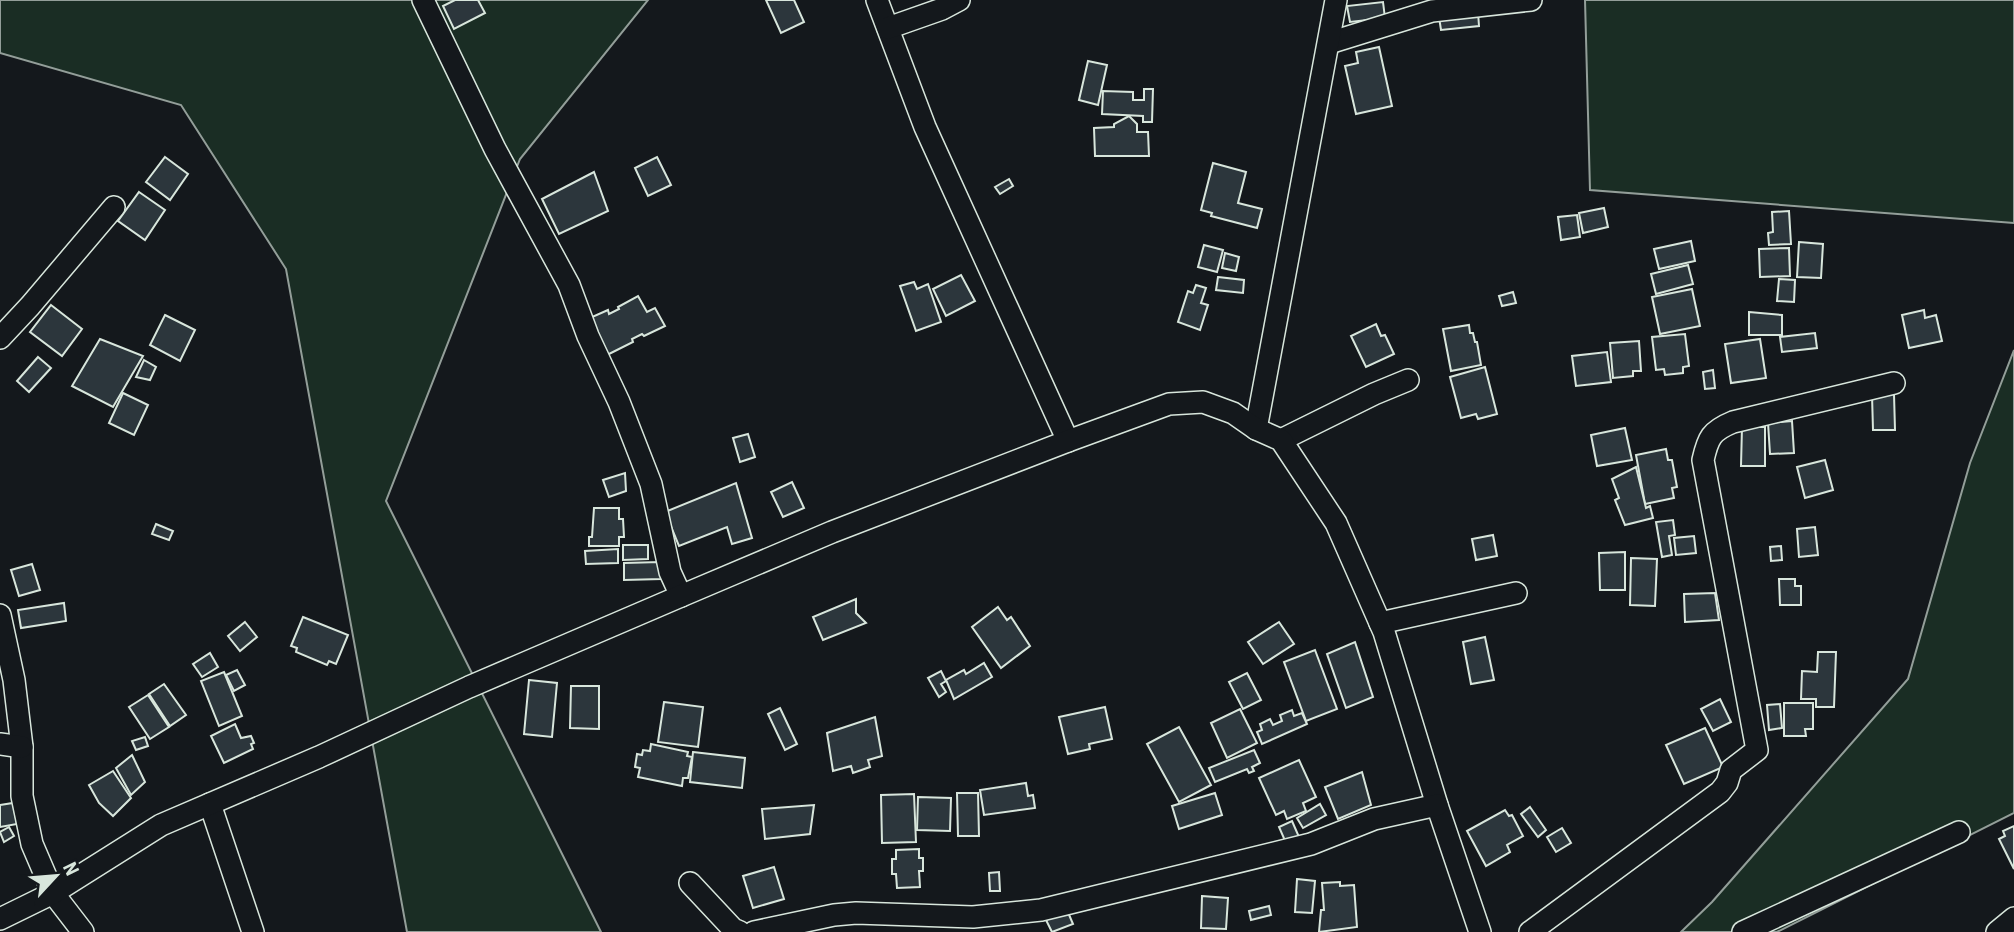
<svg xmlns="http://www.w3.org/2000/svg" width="2014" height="932" font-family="'Roboto Condensed',sans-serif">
<rect width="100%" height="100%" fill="#14181c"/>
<g fill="#1a2d24" stroke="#939e99" stroke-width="2">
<polygon points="0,0 648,0 520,159 386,501 601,932 407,932 286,269 181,105 0,53"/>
<polygon points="1585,0 2014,0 2014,223 1590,190"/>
<polygon points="2014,350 2014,813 1777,932 1681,932 1712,902 1908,679 1970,463"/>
</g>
<g fill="#2c363c" stroke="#d8e6dc" stroke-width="2">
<polygon points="455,0 478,0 485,13 454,29 443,6"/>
<polygon points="766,0 794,0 804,22 781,33"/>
<polygon points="1383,2 1385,18 1350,22 1347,6"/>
<polygon points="1478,12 1479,26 1441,30 1439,17"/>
<polygon points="1379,47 1392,106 1356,114 1345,66 1358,63 1356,52"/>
<polygon points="1088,61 1107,65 1098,105 1079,100"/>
<polygon points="1144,89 1153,89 1152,122 1143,122 1143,116 1102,114 1103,91 1133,92 1133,100 1144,100"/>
<polygon points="1129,116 1137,124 1137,132 1148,132 1149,156 1095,156 1094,128 1114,127 1114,124"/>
<polygon points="165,157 188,174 170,200 146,182"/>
<polygon points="657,157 671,185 648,196 635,168"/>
<polygon points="1213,163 1246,172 1238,203 1262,209 1257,228 1211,216 1212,213 1201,210"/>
<polygon points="594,172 608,211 559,234 542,199"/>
<polygon points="1009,179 1013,186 1000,194 995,187"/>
<polygon points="139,192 165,210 145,240 118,221"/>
<polygon points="1604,208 1608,227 1583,233 1579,213"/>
<polygon points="1789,211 1791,244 1769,245 1768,233 1773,232 1772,212"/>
<polygon points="1577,215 1580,237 1561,240 1558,217"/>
<polygon points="1691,241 1695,261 1659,269 1654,249"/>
<polygon points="1799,242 1823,244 1821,278 1797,277"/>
<polygon points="1204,245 1223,250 1217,272 1198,267"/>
<polygon points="1789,248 1790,276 1760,277 1759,249"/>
<polygon points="1225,253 1239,257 1236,271 1222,268"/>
<polygon points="1688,265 1693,284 1656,294 1651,274"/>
<polygon points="961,275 975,301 946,316 933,289"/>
<polygon points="1218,277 1244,280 1243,293 1216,290"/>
<polygon points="1779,279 1795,280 1794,302 1777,301"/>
<polygon points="914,282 917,289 928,284 941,322 916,331 900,286"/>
<polygon points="1196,285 1206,288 1201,303 1208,305 1200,330 1178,322 1188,291 1193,293"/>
<polygon points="1692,289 1700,326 1660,334 1652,297"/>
<polygon points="1513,292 1516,303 1502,306 1499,296"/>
<polygon points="638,296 647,312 655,308 665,326 644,336 642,334 632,339 633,342 605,356 592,317 608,310 609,314 619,309 618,307"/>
<polygon points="51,305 82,329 62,356 30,332"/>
<polygon points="1924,310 1925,318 1936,315 1942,341 1909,348 1902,315"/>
<polygon points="1749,312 1782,315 1782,335 1749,335"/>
<polygon points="165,315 195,330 180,361 150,345"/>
<polygon points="1376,324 1381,336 1385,335 1394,354 1366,367 1351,336"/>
<polygon points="1469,325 1470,333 1473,333 1475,342 1477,342 1481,365 1451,371 1443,329"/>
<polygon points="1815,333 1817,348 1782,352 1780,337"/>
<polygon points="1685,334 1689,366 1683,367 1683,373 1665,375 1664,369 1656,370 1652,337"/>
<polygon points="100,339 143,356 113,407 72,386"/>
<polygon points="1760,339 1766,378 1731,383 1725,344"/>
<polygon points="1639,341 1641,371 1633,371 1633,376 1613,378 1610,343"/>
<polygon points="1607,352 1611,382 1576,386 1572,356"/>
<polygon points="38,357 51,368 29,392 17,381"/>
<polygon points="144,360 156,367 150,380 136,377"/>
<polygon points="1485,367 1497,414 1478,419 1476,414 1461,418 1450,377"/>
<polygon points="1713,370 1715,388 1705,389 1703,372"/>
<polygon points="123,393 148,405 134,435 109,423"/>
<polygon points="1894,394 1895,430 1873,430 1872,395"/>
<polygon points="1792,421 1794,453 1770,454 1768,423"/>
<polygon points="1742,427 1765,427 1765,466 1741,466"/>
<polygon points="1625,428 1632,460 1597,466 1591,435"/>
<polygon points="748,434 755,457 740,462 733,438"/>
<polygon points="1666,449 1668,460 1672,460 1677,487 1672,488 1674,498 1645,504 1636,455"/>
<polygon points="1825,460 1833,490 1805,498 1797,467"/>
<polygon points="1636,467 1646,508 1650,506 1653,518 1625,525 1615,500 1619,498 1612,479"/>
<polygon points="625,473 626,491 609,497 603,480"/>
<polygon points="792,482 804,508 783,517 771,492"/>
<polygon points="736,483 752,538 732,544 727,527 679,546 665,512"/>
<polygon points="594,508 619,508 619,519 623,519 624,537 619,537 619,546 589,546 589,537 592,537"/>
<polygon points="1673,520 1675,535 1669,536 1672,555 1662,557 1656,522"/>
<polygon points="156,524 173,531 169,540 152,534"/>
<polygon points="1815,527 1818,555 1799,557 1797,529"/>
<polygon points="1493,535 1497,556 1476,560 1472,539"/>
<polygon points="1694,536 1696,553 1676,555 1674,538"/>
<polygon points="623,545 648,545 648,559 623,560"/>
<polygon points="1781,546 1782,560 1771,561 1770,547"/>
<polygon points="618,549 618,563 586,564 585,551"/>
<polygon points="1625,552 1625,590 1600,590 1599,553"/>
<polygon points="1631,558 1657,559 1655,606 1630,605"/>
<polygon points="660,562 661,579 624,580 624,563"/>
<polygon points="32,564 40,590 19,596 11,570"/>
<polygon points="1779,579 1795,579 1795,586 1801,586 1801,605 1780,605"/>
<polygon points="1715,593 1719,620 1685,622 1684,594"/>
<polygon points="856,599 856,613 866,623 823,640 813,617"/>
<polygon points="64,603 66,621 21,628 18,610"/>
<polygon points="998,607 1007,620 1011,617 1030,646 1001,668 972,627"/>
<polygon points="303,617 348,635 336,664 329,661 327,665 296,652 297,648 291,646"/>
<polygon points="245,622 257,637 240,651 228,636"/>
<polygon points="1279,622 1294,644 1263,664 1248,642"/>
<polygon points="1485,637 1494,680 1471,684 1463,642"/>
<polygon points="1355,642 1373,697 1346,708 1327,654"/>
<polygon points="1315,650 1337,709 1306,721 1284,662"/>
<polygon points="1818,652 1836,652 1834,707 1816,707 1816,699 1801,699 1802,671 1817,672"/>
<polygon points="210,653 218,667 202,677 193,664"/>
<polygon points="984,663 992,677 954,699 946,680 964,670 966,674"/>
<polygon points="237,670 245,685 234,691 226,675"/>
<polygon points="941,671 946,681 941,684 946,692 939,697 928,678"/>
<polygon points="224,672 242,716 219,726 201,681"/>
<polygon points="1247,673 1261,700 1243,709 1229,682"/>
<polygon points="529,680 557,683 552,737 524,734"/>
<polygon points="164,684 186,715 170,726 149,694"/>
<polygon points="571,686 599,686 599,729 570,728"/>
<polygon points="148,695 169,727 150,739 129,707"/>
<polygon points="1720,699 1731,722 1713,731 1701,709"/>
<polygon points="664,702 703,707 698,747 658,742"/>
<polygon points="1784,703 1813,703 1813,729 1805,729 1806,736 1784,736"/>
<polygon points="1780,704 1782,728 1769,730 1767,705"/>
<polygon points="1105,707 1112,739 1089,744 1090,749 1068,754 1059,717"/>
<polygon points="780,708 797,744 785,750 768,714"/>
<polygon points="1240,709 1257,743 1227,758 1211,723"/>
<polygon points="1292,710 1294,716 1302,713 1307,724 1262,744 1257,732 1262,730 1260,724 1270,719 1273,725 1282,721 1280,715"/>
<polygon points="875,717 882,756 868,760 870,767 853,773 851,766 833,771 827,733"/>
<polygon points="235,724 241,738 251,736 254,743 251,744 253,749 224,763 211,736"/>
<polygon points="1179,727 1211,785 1179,802 1147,744"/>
<polygon points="1705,728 1723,767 1684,784 1666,745"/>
<polygon points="145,737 148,746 136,750 132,741"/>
<polygon points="651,744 688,752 687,756 692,757 688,778 683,778 682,786 638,777 640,768 635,767 637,754 642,755 643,750 650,751"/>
<polygon points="1254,750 1260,763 1252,767 1254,771 1249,773 1247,769 1215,782 1209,768"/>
<polygon points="693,752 745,758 742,788 690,782"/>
<polygon points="132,755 145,782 131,795 116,768"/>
<polygon points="1299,760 1316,797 1303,803 1306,811 1287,819 1284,811 1276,815 1259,778"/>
<polygon points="113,771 131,798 113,816 99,803 89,785"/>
<polygon points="1362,772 1371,805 1338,819 1325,787"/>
<polygon points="1026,783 1028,796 1033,795 1035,808 984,815 980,790"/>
<polygon points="957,793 978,793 979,836 958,836"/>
<polygon points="1215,793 1222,815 1179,829 1172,806"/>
<polygon points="914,794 916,842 882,843 881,795"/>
<polygon points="918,797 951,798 950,831 917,830"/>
<polygon points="13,803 17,824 0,827 0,805"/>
<polygon points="1320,804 1326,815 1303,828 1297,818"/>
<polygon points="814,805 810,834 765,839 762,809"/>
<polygon points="1530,807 1546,830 1538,837 1521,814"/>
<polygon points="1505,810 1509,816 1512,815 1523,836 1507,845 1510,852 1486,866 1467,831"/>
<polygon points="1292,821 1299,837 1286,843 1279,827"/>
<polygon points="2014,826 2014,869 1999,839 2005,836 2003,831"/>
<polygon points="9,827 14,836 4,842 0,832"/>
<polygon points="1562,828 1571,843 1556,852 1547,837"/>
<polygon points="919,849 919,858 923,858 923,871 919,871 920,887 897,888 896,874 892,874 892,859 896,859 896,850"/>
<polygon points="774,867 784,899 753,908 743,876"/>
<polygon points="999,872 1000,891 990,891 989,873"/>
<polygon points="1297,879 1315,881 1312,913 1295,912"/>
<polygon points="1340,882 1340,886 1354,885 1357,927 1319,932 1321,910 1324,910 1322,883"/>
<polygon points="1202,896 1228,898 1226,929 1201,928"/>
<polygon points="1269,906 1271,915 1251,920 1249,911"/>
<polygon points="1067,910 1073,924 1052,932 1046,920"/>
</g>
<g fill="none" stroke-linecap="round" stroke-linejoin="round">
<g stroke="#d8e6dc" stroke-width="24">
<g id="minor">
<polyline points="423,0 495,149 569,285 588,336 619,402 651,484 670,572 681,596"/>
<polyline points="877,0 925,127 1068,441"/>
<polyline points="888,28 942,9 959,0"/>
<polyline points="1329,43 1432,11 1531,0"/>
<polyline points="0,338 30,306 114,207"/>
<polyline points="1256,429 1336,0"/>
<polyline points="1281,440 1374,394 1408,380"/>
<polyline points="0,615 14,680 22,747 22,796 32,844 53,893 83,932"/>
<polyline points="1380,623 1516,593"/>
<polyline points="0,744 22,747"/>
<polyline points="210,804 253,932"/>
<polyline points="690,883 733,929 740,932"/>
<polyline points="0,919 53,893 161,825 319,757 469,687 681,596 832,532 1068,441 1169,404 1203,402 1233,413 1256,429 1281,440 1336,523 1384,632 1437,805 1480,932"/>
<polyline points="754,932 834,915 856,913 973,917 1041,910 1311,844 1374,819 1437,805"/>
<path d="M1530,932L1720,792L1727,783L1731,770L1757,750L1703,460C1708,438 1711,431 1733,422L1894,383"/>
<polyline points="1743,932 1959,832"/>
<polyline points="1997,932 2014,918"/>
</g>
</g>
<use href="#minor" stroke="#14181c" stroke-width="21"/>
</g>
<g transform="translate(56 876) rotate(64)" stroke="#14181c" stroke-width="5" paint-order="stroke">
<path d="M0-5L12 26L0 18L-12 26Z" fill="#d8e6dc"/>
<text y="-10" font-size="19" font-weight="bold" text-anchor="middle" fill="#d8e6dc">N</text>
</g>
</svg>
